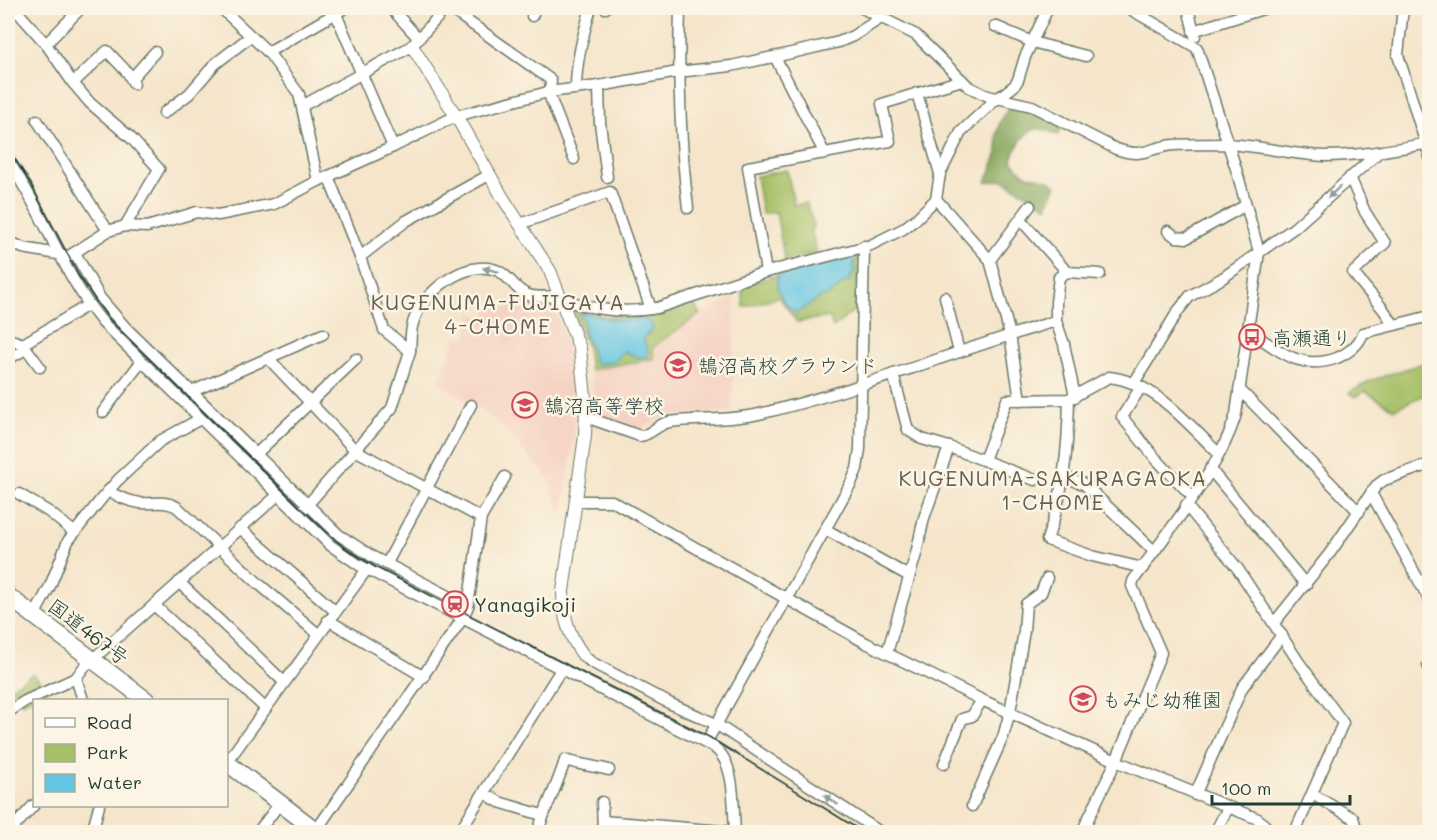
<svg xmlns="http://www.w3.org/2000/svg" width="1437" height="840" font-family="Mali,'Klee One',sans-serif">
<rect width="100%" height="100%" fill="#fcf5e5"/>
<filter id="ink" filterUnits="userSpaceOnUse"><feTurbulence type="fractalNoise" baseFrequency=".0167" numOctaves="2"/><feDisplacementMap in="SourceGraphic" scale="12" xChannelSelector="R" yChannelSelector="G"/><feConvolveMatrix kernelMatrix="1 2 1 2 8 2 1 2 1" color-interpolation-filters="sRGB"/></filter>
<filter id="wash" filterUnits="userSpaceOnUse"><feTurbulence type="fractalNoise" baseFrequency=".008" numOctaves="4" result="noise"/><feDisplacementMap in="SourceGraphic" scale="24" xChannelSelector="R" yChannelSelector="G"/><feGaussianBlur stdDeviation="1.35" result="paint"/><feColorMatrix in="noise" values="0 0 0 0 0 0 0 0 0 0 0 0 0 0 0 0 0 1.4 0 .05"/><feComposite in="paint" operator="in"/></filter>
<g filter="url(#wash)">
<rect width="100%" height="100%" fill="#f5e5ca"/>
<g fill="#f5d2c2">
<polygon points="515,291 551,298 568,345 575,400 574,438 562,513 555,499 549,479 501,426 482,410 438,382 457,336 466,338 473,314 485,318 490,303 507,308"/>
<polygon points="735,297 732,411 665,416 640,429 593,412 591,371 655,360 654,347 701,315"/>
</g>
<g fill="#a6c067" stroke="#627e4e" stroke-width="1.5">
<polygon points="787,170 794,205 806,203 814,225 811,229 817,253 785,261 776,212 762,214 756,176"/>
<polygon points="858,253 857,308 833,328 830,317 797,322 779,297 744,307 742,285"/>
<path d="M692,301L700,314L653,347L654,359L590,370L587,348L573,308C614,323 652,317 692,301Z"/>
<polygon points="1429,361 1429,393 1394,409 1365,391 1355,397 1349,393 1370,381"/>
<polygon points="33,673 48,690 22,703 11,688"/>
</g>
<path fill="#84a65c" stroke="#527248" stroke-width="1.5" d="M1010,105L1039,113L1062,129L1058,135C1052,133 1045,129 1039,129C1025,128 1014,150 1012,161L1024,174L1048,180L1056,186L1047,207L1003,180L986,182L998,153L997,133L1000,122Z"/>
<g fill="#64c6e2" stroke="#42828b" stroke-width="1.5">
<path d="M854,256V271L849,281L841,285L831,294L818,299L797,313C784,307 773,287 778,275Z"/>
<path d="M579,312C593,313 607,321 622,320C632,320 641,317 650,321L653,328L643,339L648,351L647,357H637L624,351L614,362L596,364C591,358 593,356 591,349C588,339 581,335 585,324Z"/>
</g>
</g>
<g filter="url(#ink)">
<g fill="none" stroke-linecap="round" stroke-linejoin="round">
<g stroke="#6a7868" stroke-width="13">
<g id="minor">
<polyline points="8,8 16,10 46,44 73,83 90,103 131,138 159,169 125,226"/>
<polyline points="221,8 268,52 299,94 318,181"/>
<polyline points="391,8 419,39"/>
<polyline points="449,8 551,80 550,92"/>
<polyline points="605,8 606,8"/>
<path d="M680,8C678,75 680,141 688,208"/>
<path d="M862,8L916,35L969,87L988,96L1032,106L1116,149C1146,159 1148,147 1174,145C1190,144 1208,144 1225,144C1258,145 1291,155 1325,156C1360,156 1395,149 1430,143"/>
<polyline points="1188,8 1195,36"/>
<polyline points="1403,8 1398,55 1430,157"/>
<polyline points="336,14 393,147"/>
<polyline points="532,16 535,8"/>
<polyline points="995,26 1032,42 1086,56"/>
<polyline points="1193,31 1266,8"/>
<polyline points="46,44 81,8"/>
<polyline points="268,52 345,8"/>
<polyline points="775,57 825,154"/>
<polyline points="132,78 155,52"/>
<polyline points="73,83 107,51 128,73 134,84"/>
<polyline points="599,86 600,123 607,177"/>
<path d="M576,89C576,61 583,35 591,8"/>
<polyline points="548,92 574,159"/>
<polyline points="917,93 940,174"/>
<polyline points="302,106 412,46 446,8"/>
<polyline points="164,113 189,94 215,64 251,36"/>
<polyline points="37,120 108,231"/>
<path d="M8,161C44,212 62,274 103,323L330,545L359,565L715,748C736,764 733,807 735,832"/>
<polyline points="1350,177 1365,212 1385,243 1353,273 1383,309 1394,325"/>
<polyline points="936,199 990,260 1010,335 1020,400"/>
<polyline points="1021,220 1067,272"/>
<polyline points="520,224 610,192 651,309"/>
<polyline points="1168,231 1176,237 1187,238 1246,205"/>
<polyline points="8,241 23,248 69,256 108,231 125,226 147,227 197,212 218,215 274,204 318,181 393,147 456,116 548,92 599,86 678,72 731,66 787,54 839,42 853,36 881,18"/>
<polyline points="75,253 100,298 126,328 339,535 373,557 468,606"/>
<polyline points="360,257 406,221 489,175"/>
<polyline points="990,260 1030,206"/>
<polyline points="766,272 748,167 890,141 882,104 962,80"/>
<polyline points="945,297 959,352"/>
<path d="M562,299C594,310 623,314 657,308L763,273L871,245L903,229L916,219L936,199L940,174L961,132L993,102L1014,86L1018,80L1025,57L1048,8"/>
<path d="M1248,330C1278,349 1299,372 1337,358C1348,353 1359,345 1363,333L1430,316"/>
<polyline points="8,339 23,344 88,305"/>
<polyline points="23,344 40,367"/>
<path d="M410,351C411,342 410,332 413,323C422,293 464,259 496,270C508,274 513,287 524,293C534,299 549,296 561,296"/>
<polyline points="8,359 26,349"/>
<polyline points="269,359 355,450 481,518 468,606 463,618 315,832"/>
<polyline points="893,374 908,430 922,439 949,447"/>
<polyline points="1134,383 1178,311 1190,296 1221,279 1294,228 1378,153"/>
<polyline points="1141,387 1122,417 1157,460 1192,496"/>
<polyline points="1239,389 1359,512"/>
<polyline points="191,392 323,334"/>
<polyline points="1075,397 1064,344 1056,321 1056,302 1059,277 1067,272 1100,274"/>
<path d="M1069,399C1068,449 1064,493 1047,540L1092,556L1143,568"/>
<polyline points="103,412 141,362"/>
<path d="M586,417L640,436C651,435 658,424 669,422C699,418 729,421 759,414C860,390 957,350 1056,321"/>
<polyline points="255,455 356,359"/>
<path d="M984,460L1007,400L1069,399L1109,377C1155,382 1188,424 1219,454"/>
<polyline points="1210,469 1306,585"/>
<polyline points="1064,477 1084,484 1154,551"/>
<path d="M108,491C118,497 128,501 140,503C153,504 165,500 177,507L259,584L318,634"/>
<polyline points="1371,493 1430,601"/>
<polyline points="19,494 49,512 74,532"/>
<polyline points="576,501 612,501 866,643 982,700 1116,761 1258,819 1272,832"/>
<polyline points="1186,505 1238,569 1298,661 1343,723 1295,832"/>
<polyline points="303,510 392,408 410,351 384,330 360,257 328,176"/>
<polyline points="481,518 505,477"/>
<polyline points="240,528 335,611"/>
<polyline points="825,529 909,576"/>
<polyline points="387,563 471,405"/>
<polyline points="179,582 284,682"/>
<polyline points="154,605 265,708"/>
<polyline points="34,616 50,586 68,541 102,498 118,480 160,441 200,419"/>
<polyline points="328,620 424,677"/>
<polyline points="1274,623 1330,553 1376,486 1384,480 1430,464"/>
<polyline points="887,653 916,554 924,518 949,447 1035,480"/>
<polyline points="583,655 591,662 669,703 716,724 880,832"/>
<polyline points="1428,666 1430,666"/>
<polyline points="76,678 83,700"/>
<polyline points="8,712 25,701 76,678 84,667 278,495"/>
<polyline points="706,743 851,483 857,469 860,449 864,246"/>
<polyline points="227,762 367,569"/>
<polyline points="944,764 962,719 972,716 982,700"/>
<polyline points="484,793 499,802 542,815"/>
<polyline points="1312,794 1353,818 1355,824 1351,832"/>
<polyline points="1195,795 1242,688 1282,635"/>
<polyline points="602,802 603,832"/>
<polyline points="972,806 1003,737 1010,712 1024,631 1026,604 1041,593 1047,578"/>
<polyline points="603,821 735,832"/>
<polyline points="11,830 34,805"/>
<polyline points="92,832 99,806"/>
<polyline points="258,832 280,803"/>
<polyline points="459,832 562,668"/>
<path d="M538,832C545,807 558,785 565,760C580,765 594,766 609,770"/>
<path d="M1082,832L1116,761L1161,653L1132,586L1133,581C1167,532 1220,470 1236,414L1259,252L1237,172L1197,48L1128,8"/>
<polyline points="1215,832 1228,808"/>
</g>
</g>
<g stroke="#6a7868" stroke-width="14">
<path id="tertiary" d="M412,46L456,116L503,198L550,271L580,349L586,406L585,436L563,591C563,616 568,635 583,655"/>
</g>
<g stroke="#6a7868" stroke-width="19">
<g id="trunk">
<polyline points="8,596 146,700"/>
<polyline points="226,762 318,832"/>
</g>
</g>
<use href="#minor" stroke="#fff" stroke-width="10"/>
<use href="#tertiary" stroke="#fff" stroke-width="12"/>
<use href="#trunk" stroke="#fff" stroke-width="16"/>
<polyline stroke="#1f3d34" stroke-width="1.5" points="8,148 31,184 79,276 108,318 303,510 341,545 375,567 709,737 863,832"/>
</g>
<defs><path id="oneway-solid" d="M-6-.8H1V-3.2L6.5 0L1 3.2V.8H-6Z" transform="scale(1.5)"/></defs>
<g fill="#8f9e9a">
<use href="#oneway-solid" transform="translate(1334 192) rotate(136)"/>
<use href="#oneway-solid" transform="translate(491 270) rotate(-167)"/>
<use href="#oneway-solid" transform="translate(831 800) rotate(-146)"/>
</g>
</g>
<defs>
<g id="bus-ring" transform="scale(1.35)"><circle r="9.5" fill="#fcf5e5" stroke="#d1495b" stroke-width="1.5"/><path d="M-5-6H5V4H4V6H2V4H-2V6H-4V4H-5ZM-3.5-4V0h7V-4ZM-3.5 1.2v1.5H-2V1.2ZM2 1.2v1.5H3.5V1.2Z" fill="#d1495b"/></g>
<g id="school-ring" transform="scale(1.35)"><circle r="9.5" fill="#fcf5e5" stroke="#d1495b" stroke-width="1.5"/><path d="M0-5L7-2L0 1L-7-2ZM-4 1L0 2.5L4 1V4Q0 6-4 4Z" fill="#d1495b"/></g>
<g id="station-ring" transform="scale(1.35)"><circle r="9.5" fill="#fcf5e5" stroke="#d1495b" stroke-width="1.5"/><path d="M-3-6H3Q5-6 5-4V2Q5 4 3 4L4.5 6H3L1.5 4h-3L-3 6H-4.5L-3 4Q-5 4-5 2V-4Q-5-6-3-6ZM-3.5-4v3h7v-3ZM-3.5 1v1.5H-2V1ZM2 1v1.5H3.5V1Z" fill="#d1495b"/></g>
</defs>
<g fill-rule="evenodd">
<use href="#bus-ring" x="1252" y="337"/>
<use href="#school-ring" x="678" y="365"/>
<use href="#school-ring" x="525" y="405"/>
<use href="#station-ring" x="455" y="604"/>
<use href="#school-ring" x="1083" y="699"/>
</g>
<g text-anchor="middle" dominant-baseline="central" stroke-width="5" stroke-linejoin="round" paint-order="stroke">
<g font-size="20" fill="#1f3d34" stroke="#fcf5e5" text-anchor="start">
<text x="1272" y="337">高瀬通り</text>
<text x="698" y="365">鵠沼高校グラウンド</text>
<text x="544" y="405">鵠沼高等学校</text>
<text x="474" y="604">Yanagikoji</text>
<text x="1102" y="699">もみじ幼稚園</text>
</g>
<g font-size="20" fill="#1f3d34" stroke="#fcf5e5">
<text transform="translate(89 631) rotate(37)">国道467号</text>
</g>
<g font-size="21" letter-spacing="1.5" fill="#645f52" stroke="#fcf5e5">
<text x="498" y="301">KUGENUMA-FUJIGAYA<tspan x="498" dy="24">4-CHOME</tspan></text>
<text x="1053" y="477">KUGENUMA-SAKURAGAOKA<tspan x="1053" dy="24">1-CHOME</tspan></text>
</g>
</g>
<rect width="1437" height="840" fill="none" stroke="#fcf5e5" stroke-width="30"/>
<rect x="33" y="699" width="195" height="108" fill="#fcf5e5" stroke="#a4ab9e" stroke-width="1.5"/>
<rect x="45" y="718" width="30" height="9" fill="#ffffff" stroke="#a4ab9e" stroke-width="1.5"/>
<text x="87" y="729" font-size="18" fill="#1f3d34">Road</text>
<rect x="45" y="744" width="30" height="18" fill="#a6c067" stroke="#a4ab9e" stroke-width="1.5"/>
<text x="87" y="759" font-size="18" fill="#1f3d34">Park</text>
<rect x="45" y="774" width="30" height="18" fill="#64c6e2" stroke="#a4ab9e" stroke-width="1.5"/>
<text x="87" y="789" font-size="18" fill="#1f3d34">Water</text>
<path d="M1212 795v9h138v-9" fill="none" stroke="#1f3d34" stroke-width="3"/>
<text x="1221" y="795" font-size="18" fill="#1f3d34" stroke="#fcf5e5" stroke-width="4.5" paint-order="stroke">100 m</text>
</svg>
